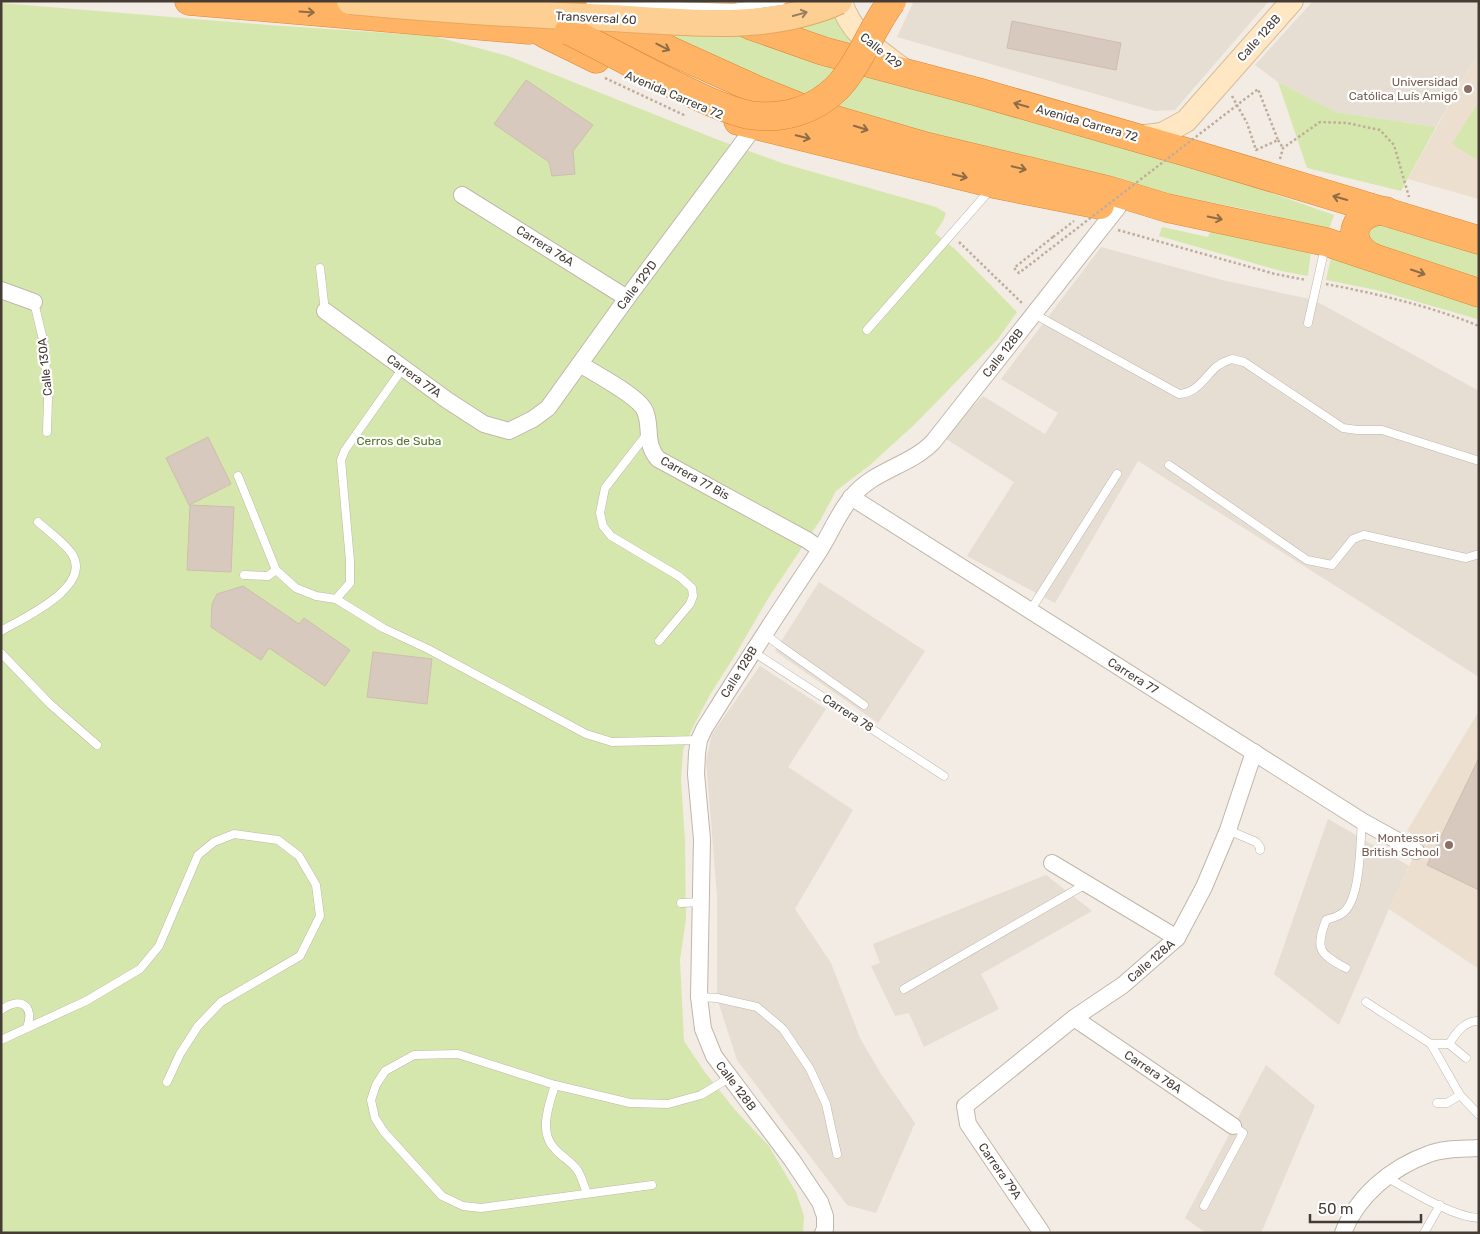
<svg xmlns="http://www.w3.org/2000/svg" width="1480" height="1234" font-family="Rubik,sans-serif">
<rect width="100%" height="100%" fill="#f2ece5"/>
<g fill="#e6ddd3">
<polygon points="914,1 1269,1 1175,110 1155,111 897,37"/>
<polygon points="1313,1 1479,1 1479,51 1436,127 1336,112 1278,82 1255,65"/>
<polygon points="1101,247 1222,280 1314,300 1479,391 1479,677 1138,461 1055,603 967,556 1014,482 943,437 983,396 1045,434 1058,413 1001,379"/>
<polygon points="819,582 925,651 878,723 775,651"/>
<polygon points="760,666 826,709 788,767 853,810 795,909 831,963 860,1038 881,1074 915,1123 876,1213 847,1205 737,1060 717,998 717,895 706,760 712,734"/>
<polygon points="1328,819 1409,866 1389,909 1339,1025 1274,974"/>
<polygon points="1046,875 1092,911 981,974 999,1009 924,1047 909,1013 895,1016 871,966 880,963 873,944"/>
<polygon points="1266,1065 1315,1106 1261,1233 1206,1233 1185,1218"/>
</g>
<g fill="#ecdfcf">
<polygon points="1479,51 1479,199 1408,179"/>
<polygon points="1479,711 1479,969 1389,909 1422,839 1407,831"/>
</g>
<g fill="#d6e7ad">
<polygon points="593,1 669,1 747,39 795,56 871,78 1054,124 1214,173 1334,215 1329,229 1249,210 1073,174 917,135 779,89"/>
<polygon points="1,3 268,25 433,36 508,56 716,139 785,164 936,207 946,213 943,221 935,233 956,250 1017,312 998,339 914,425 870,465 836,491 821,519 769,597 734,657 711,693 694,725 683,750 681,780 685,841 686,919 680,960 684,1041 704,1071 736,1111 769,1146 796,1192 804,1216 803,1233 1,1233"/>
<polygon points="834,15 839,25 857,47 788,26"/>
<polygon points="1278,82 1336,112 1436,127 1401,191 1307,168"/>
<polygon points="1479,101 1479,161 1452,144"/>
<polygon points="1374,224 1479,255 1479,282 1370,242 1366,229"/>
<polygon points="1212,226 1311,250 1308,276 1281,271 1159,236 1162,227 1208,237"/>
<polygon points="1332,253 1479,299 1479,320 1467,316 1376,290 1326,280"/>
</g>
<g fill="#d7c9bd" stroke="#cfbdae">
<polygon points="1012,21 1121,43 1116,70 1007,48"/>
<polygon points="526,80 593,125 573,151 575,174 552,176 549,162 494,124"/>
<polygon points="208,437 231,484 189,505 166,458"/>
<polygon points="190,505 234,507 231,572 187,570"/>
<polygon points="243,586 299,624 304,618 350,650 325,686 269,648 261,660 211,627 212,604 217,594"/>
<polygon points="373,652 432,659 427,704 367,697"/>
<polygon points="1479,758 1479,890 1427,865"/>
</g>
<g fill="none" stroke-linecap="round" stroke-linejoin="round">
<g stroke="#c1b6aa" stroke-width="9">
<g id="lane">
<polyline points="320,268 325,311"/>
<polyline points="34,302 44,344 48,399 47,432"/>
<path d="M1034,314L1179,394C1196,393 1203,380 1214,369C1219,364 1225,361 1232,359L1244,362L1343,428L1357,430H1382L1479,461"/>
<polyline points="1308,323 1325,247"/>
<polyline points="867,330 991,189"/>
<polyline points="647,434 605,488 600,513 603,526 611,536 680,577 692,588 693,596 690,604 659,641"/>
<polyline points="1169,465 1307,560 1332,565 1353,539 1364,535 1466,558 1479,554"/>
<polyline points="238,476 276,570 296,588 316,596 336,599 350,583 350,561 341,460 345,450 403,368"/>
<polyline points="244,575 268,576 276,570"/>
<polyline points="336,599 383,628 428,649 586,734 612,742 699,740"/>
<polyline points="1030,611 1117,474"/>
<path d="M1,631C23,618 93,587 72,554C65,543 48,531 38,522"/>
<polyline points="765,634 779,645 864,705"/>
<polyline points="752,651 944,776"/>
<polyline points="1,653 50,704 97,745"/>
<polyline points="1228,830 1256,842 1260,847 1260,850"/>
<polyline points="681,903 701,902"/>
<path d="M1346,968C1319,954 1315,949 1326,920C1332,918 1340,916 1344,912C1361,897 1360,843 1362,821"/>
<polyline points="904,989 1086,884"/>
<polyline points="699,997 717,998 757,1007 783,1029 810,1069 826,1104 837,1154"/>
<path d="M1366,1002L1431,1044H1449C1456,1033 1465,1020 1479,1021"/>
<path d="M1,1010C20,996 35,1005 27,1028"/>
<polyline points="1,1040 86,1001 140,969 159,946 198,855 214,842 234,834 278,840 299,856 316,885 320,916 300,956 221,1002 198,1026 180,1054 167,1082"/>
<polyline points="1431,1044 1460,1095 1479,1115"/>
<polyline points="1449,1044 1466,1058"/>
<path d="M555,1085C549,1105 538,1132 555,1149C562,1157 572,1162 578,1171C582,1178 584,1186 587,1193"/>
<polyline points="1437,1103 1447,1103 1460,1095"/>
<path d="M1386,1177C1410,1190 1452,1217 1479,1218"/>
<polyline points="652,1185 481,1208 463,1206 442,1196 384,1132 375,1118 371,1100 376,1085 385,1071 414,1055 458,1054 555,1085 630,1103 668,1104 701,1095 729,1078"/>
<polyline points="1204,1206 1243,1133 1233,1126"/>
<polyline points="1424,1233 1440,1205"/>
</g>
</g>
<g stroke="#c1b6aa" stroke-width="18">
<g id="street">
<polyline points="462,195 627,298"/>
<polyline points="1,290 34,302"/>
<polyline points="325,311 447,400 484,424 509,431 533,419 548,408 627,298 755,126"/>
<path d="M580,364C595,374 639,396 645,411C652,427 644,443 658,459L807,540L820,549"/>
<polyline points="851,497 1362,821 1416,851"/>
<polyline points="1052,863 1177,938"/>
<polyline points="1074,1018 1233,1126"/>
<path d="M823,1233L825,1229V1216L820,1202L792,1160L714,1056L703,1029L699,997L702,839L696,774L697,753L699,740L704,729C741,670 779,611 818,553C830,535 838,513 852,497C873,470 910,466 933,442L1118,207"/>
<polyline points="1042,1233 968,1124 965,1106 1074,1018 1123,985 1177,938 1204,887 1228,830 1254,752"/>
<path d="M1343,1233C1357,1196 1392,1167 1429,1154C1444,1148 1463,1149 1479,1148"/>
</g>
</g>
<g stroke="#d6bc96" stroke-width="24">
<g id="secondary">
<path d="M841,1C850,34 879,51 904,70"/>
<polyline points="1138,137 1162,134 1186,121 1292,1"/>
</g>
</g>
<g stroke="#dd8634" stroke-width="29">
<g id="highway">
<polyline points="189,1 529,30"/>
<polyline points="572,1 671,51 757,90 822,116 921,145 1108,190 1167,208 1326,242 1479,293"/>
<polyline points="698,1 752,26 823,51 978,92 1193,154 1479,240"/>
<polyline points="502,9 547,35 596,59"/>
<polyline points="738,121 994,184 1100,205"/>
<path d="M1372,257C1342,242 1354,209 1386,211"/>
</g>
</g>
<g stroke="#c0ac99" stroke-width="2.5" stroke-dasharray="2.5 2.5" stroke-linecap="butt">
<polyline points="605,78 686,116"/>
<polyline points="1232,96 1247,123"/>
<polyline points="1278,140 1283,148"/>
<polyline points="1280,159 1283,148 1320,122 1347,123 1380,130 1394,145 1409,197"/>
<polyline points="1118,230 1275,274 1306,280"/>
<polyline points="1053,237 1074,221"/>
<polyline points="959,242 1023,304"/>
<path d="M1326,284C1378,294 1430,306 1479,326"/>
</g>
<use href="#lane" stroke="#fff" stroke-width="8"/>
<use href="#street" stroke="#fff" stroke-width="16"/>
<use href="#secondary" stroke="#ffe7c3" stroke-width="22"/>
<use href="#highway" stroke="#feb464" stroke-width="28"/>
<g stroke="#c1b6aa" stroke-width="9" stroke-linecap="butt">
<polyline id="lane-bridge" points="590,1 646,5 733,8 781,1"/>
</g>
<g stroke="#e4a962" stroke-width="28" stroke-linecap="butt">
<path id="primary-bridge" d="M350,1C437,9 524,15 611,18C686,22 768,33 839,1"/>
</g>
<g stroke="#dd8634" stroke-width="29" stroke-linecap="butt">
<path id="highway-bridge" d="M569,31C608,50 646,72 685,90C705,100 726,110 749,115C781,120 814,111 837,88C860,64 872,27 892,1"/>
</g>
<polyline stroke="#c0ac99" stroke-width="2.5" stroke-dasharray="2.5 2.5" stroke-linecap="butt" points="1053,237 1014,268 1019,273 1258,89 1278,140 1256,150 1247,123"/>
<use href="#lane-bridge" stroke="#fff" stroke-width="8"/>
<use href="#primary-bridge" stroke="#fecf92" stroke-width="26"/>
<use href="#highway-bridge" stroke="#feb464" stroke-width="28"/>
</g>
<defs><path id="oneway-shaft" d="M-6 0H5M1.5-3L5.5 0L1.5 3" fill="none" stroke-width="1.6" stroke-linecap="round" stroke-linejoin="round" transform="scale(1.25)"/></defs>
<g stroke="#8f6c48">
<use href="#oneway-shaft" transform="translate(307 12) rotate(4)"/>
<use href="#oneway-shaft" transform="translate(663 47) rotate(27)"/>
<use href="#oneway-shaft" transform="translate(1021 105) rotate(-164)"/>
<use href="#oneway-shaft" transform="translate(861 128) rotate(17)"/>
<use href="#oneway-shaft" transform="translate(803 137) rotate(14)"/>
<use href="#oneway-shaft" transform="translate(1019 168) rotate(13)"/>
<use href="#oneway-shaft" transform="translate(960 176) rotate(13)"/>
<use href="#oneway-shaft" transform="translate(1340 198) rotate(-164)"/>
<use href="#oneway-shaft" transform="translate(1215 218) rotate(12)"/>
<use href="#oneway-shaft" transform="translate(1418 272) rotate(19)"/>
</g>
<use stroke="#987e5f" href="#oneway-shaft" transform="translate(800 14) rotate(-15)"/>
<g fill="#8d6e63" stroke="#fff" stroke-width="2">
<circle cx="1468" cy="89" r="5"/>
<circle cx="1449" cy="845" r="5"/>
</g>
<g text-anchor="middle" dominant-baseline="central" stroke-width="4.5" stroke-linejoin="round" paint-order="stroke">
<g font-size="12" fill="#453c35" stroke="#fff">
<text transform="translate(596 18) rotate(3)">Transversal 60</text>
<text transform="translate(1259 38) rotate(-48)">Calle 128B</text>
<text transform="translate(881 51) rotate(39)">Calle 129</text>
<text transform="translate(674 95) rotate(23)">Avenida Carrera 72</text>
<text transform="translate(1087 123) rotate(16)">Avenida Carrera 72</text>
<text transform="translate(545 246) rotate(32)">Carrera 76A</text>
<text transform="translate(637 285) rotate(-53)">Calle 129D</text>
<text transform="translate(1003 353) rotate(-52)">Calle 128B</text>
<text transform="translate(45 367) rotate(-96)">Calle 130A</text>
<text transform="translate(414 376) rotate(36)">Carrera 77A</text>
<text transform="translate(695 478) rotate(29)">Carrera 77 Bis</text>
<text transform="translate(739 672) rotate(-58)">Calle 128B</text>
<text transform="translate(1133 676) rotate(32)">Carrera 77</text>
<text transform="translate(848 713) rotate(33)">Carrera 78</text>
<text transform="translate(1151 961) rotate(-41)">Calle 128A</text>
<text transform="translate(1153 1072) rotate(34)">Carrera 78A</text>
<text transform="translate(736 1086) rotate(53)">Calle 128B</text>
<text transform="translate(1000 1171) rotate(55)">Carrera 79A</text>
</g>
<g font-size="12" fill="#785e54" stroke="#fff" text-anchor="end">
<text x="1458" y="82">Universidad<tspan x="1458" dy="14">Católica Luís Amigó</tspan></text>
<text x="1439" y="838">Montessori<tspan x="1439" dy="14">British School</tspan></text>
</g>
<g font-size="12" fill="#517628" stroke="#fff">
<text x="399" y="441">Cerros de Suba</text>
</g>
</g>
<rect width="1480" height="1234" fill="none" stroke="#453c35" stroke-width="5"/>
<path d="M1310 1214v8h111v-8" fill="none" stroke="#453c35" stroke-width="2.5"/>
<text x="1318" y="1214" font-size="15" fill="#453c35" stroke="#ffffff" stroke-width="4" paint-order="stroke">50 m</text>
</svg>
